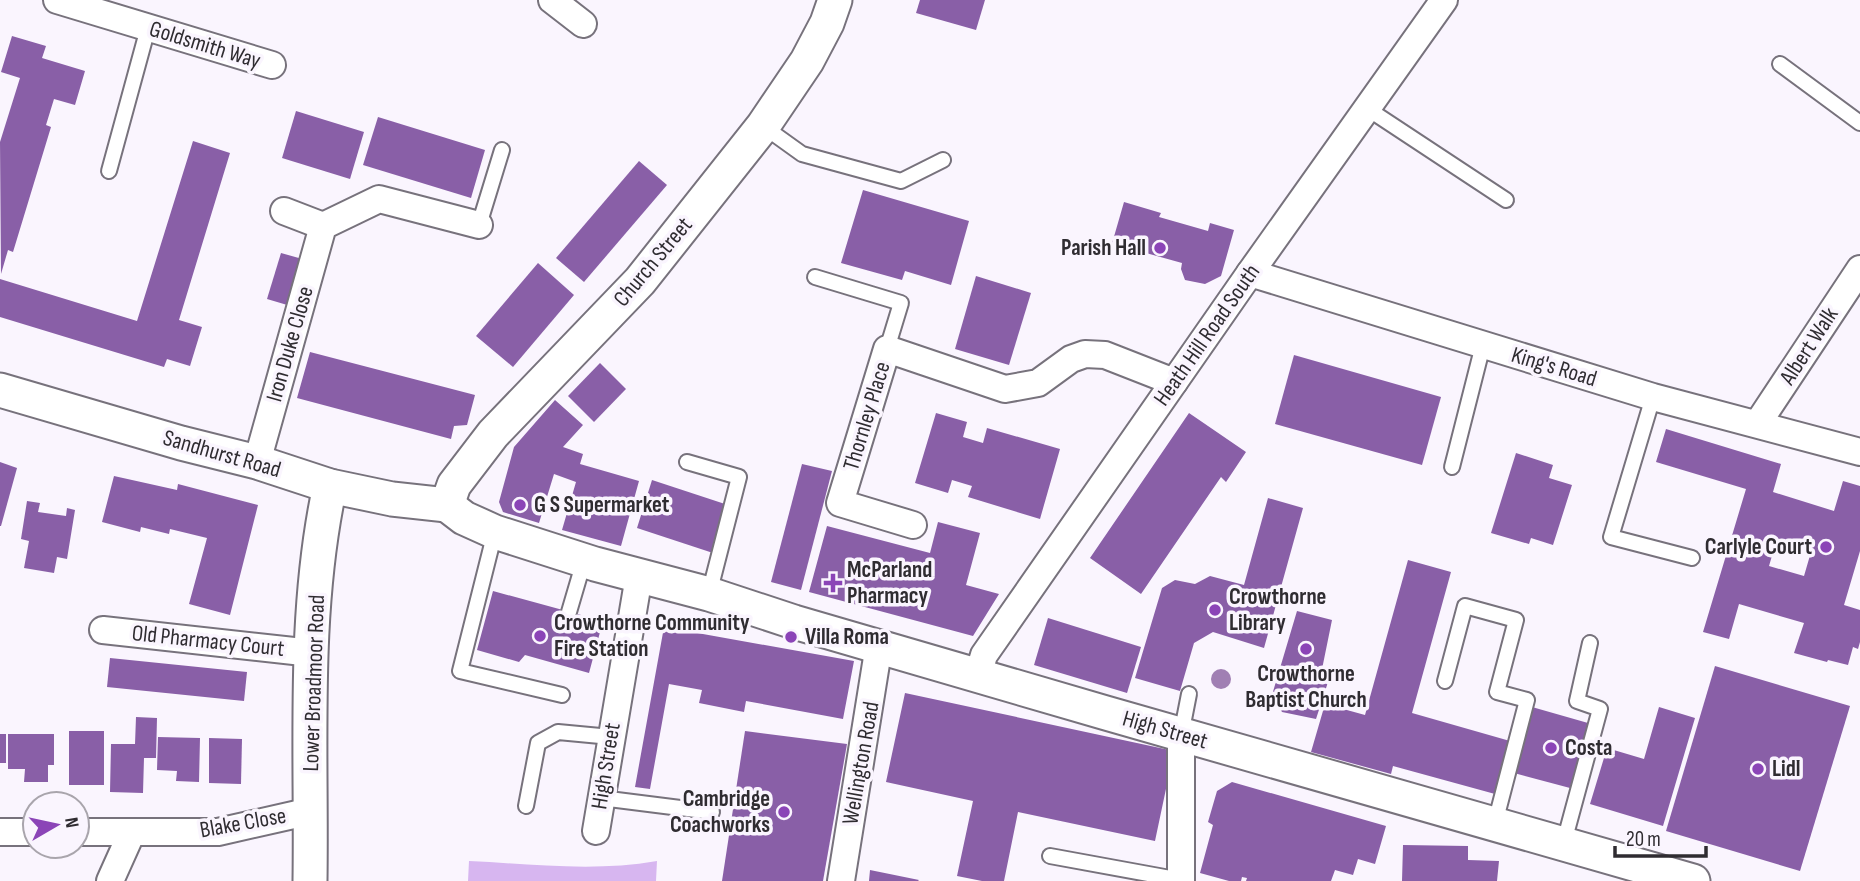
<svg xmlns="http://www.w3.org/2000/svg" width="1860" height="881" font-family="'Sofia Sans Condensed',sans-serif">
<rect width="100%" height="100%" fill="#faf5fe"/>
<path fill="#d7b6f0" d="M469,861C532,864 594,872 657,861L656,881H468Z"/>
<g fill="#895fa7" fill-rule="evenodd">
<polygon points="920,0 985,0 976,30 916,13"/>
<polygon points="12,36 46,46 42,58 85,71 75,105 54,99 46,125 51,127 13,252 8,250 1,274 0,142 20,78 1,72"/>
<polygon points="296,111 364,132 350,179 282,158"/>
<polygon points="378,117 485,150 471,198 363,165"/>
<polygon points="193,141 230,153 179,320 202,327 190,366 167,359 164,367 0,317 0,279 137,321"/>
<polygon points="639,161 667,185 584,282 556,258"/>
<polygon points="863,190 969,221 951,285 905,271 902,280 841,263"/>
<polygon points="1124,202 1161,213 1159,217 1208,231 1210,223 1234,230 1221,276 1205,284 1185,280 1181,269 1182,263 1146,253 1145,257 1111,247"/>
<polygon points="281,253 306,260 294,307 267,299"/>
<polygon points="538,263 574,295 513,367 476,336"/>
<polygon points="976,276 1031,293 1009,365 955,349"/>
<polygon points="310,352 475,395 467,425 454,426 451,439 297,398"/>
<polygon points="1294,355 1441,397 1422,465 1275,424"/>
<polygon points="600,363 626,389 594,422 568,396"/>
<polygon points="555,400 583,425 563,447 583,454 580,464 639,481 621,546 562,530 576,482 554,474 539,523 503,512 499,502 514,447"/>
<polygon points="936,413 967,422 963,437 983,443 987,428 1060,449 1040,519 968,497 972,486 952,480 948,493 915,483"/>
<polygon points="1189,413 1246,452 1226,482 1221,477 1141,594 1090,558"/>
<path d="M1666,429L1781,464L1773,492L1834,511L1843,481L1860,486V551L1844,605L1860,610V642L1858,649L1853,647L1848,665L1828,660L1827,662L1794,653L1804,623L1739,604L1729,639L1703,632L1746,489L1656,462ZM1776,542L1811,552L1804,576L1769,566Z"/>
<polygon points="1516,453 1553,465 1549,478 1572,485 1553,545 1531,538 1529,544 1491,533"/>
<polygon points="0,462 17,468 1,526 0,526"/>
<polygon points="802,464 832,471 801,590 771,582"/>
<polygon points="114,476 177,490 178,484 258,505 230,615 189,604 207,538 170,529 169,534 141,527 140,532 102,522"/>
<polygon points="652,480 728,505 713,553 637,528"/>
<polygon points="1268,498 1303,508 1264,648 1213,632 1194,643 1180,691 1135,678 1162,588 1175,580 1195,584 1210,576 1244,585"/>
<polygon points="27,501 40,503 38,512 66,516 67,508 75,510 67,559 57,557 54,573 24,568 29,541 21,539"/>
<polygon points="938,522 980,533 966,585 999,594 973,636 809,592 827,526 930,553"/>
<polygon points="1408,560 1451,572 1412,713 1510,741 1495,794 1393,766 1391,774 1311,752 1325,704 1365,715"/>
<polygon points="493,591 603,621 589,673 525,655 519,662 477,650"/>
<polygon points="1297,611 1332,620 1320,679 1328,682 1316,719 1282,712 1272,695"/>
<polygon points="1048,618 1141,647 1127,693 1034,665"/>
<polygon points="664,627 854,661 843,719 746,701 744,712 699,703 702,690 669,684 650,789 635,787"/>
<polygon points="110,658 247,672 244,701 107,687"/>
<polygon points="1715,666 1850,706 1800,871 1666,831"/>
<polygon points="905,693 1174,751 1155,841 1018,812 1004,881 982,881 957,876 973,801 886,782"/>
<polygon points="1532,707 1588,723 1570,788 1514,773"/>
<polygon points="1659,707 1695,718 1663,826 1590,804 1607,748 1644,759"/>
<polygon points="136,717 157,718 156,758 144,758 143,793 110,792 111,744 135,744"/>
<rect x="69" y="731" width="35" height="54"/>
<polygon points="745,731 847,744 823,881 722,881"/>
<rect x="0" y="734" width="6" height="29"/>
<polygon points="8,734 54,734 54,765 48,765 48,782 24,782 25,769 8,769"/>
<polygon points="158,737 200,738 199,782 176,781 177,771 157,770"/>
<polygon points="209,738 242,739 241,784 209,783"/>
<polygon points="1232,782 1386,826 1375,864 1358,859 1353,875 1335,870 1331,881 1246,881 1247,878 1242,877 1241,881 1229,881 1200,873 1213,825 1208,822 1217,791"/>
<polygon points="1403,845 1468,846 1468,860 1499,861 1497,881 1402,881"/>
<polygon points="870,870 919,880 918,881 869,881"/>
</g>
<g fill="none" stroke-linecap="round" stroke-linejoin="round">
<g stroke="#77727c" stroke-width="18">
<g id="service">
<polyline points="1780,64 1860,123"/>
<polyline points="1368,109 1506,200"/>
<polyline points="763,126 802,154 901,181 943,160"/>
<polyline points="109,171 148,28"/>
<polyline points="479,225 502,150"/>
<polyline points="815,277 901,303 887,349"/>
<polyline points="1653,397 1611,537 1692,558"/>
<polyline points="687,462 739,477 709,594"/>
<polyline points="1452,467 1483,345"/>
<polyline points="495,532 460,671 562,695"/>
<polyline points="569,612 584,561"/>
<polyline points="1445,681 1465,606 1516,620 1497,692 1527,700 1495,823"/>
<polyline points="1181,735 1189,694"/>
<polyline points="601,798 712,812"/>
<polyline points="526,806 538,743 558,732 611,737"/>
<polyline points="1564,842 1600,709 1577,701 1590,643"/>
<polyline points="1050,856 1181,880"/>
</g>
</g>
<g stroke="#77727c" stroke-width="30">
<g id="minor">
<polyline points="57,0 272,65"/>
<polyline points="552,0 583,24"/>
<polyline points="284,211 323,226"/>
<polyline points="1250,273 1653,397 1860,452"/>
<polyline points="1758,423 1860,269"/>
<polyline points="257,462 323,226 379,199 479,225"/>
<polyline points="913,525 840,503 887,349 1005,389 1038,383 1071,359 1085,354 1105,355 1174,382"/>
<polyline points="103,630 312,653"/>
<polyline points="978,675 984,655 1250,273 1444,0"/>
<polyline points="1181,735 1181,881"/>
<polyline points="596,831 639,576"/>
<polyline points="0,832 35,832"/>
<polyline points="77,832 218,832 311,811"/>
<polyline points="110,881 132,832"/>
<polyline points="841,881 879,645"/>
</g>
</g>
<g stroke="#77727c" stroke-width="37">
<g id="tertiary">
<polyline points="0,390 181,443 257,462 330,486 392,499 447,505"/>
<polyline points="447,505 464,518 495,532 595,564 709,594 794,622 1106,713 1693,881"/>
<polyline points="447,505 454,485 493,434 640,281 763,126 807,61 827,23 835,0"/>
<path d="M310,881C312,750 302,614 330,486"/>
</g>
</g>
<use href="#service" stroke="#fff" stroke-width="14"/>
<use href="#minor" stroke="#fff" stroke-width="26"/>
<use href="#tertiary" stroke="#fff" stroke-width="33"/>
</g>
<circle fill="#a07fb3" cx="1221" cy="679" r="10"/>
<g fill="#8b44b7" stroke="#faf5fe" stroke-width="2.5">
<circle cx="1160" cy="248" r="7"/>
<circle cx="520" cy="505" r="7"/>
<circle cx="1826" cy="547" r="7"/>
<path d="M829.5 572.5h7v7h7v7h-7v7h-7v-7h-7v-7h7z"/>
<circle cx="1215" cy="610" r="7"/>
<circle cx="540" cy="636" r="7"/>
<circle cx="791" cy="637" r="7"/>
<circle cx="1306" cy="649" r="7"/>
<circle cx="1551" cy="748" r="7"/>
<circle cx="1758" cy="769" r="7"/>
<circle cx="784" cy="812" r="7"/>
</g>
<g text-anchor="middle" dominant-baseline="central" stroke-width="7" stroke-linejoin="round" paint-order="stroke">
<g font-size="23" fill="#2f2c31" stroke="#faf5fe">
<text transform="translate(205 45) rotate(17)">Goldsmith Way</text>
<text transform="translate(653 262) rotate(-50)">Church Street</text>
<text transform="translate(1207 335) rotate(-55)">Heath Hill Road South</text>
<text transform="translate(290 344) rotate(-74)">Iron Duke Close</text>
<text transform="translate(1809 346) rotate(-57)">Albert Walk</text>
<text transform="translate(1554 367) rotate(17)">King's Road</text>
<text transform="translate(867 416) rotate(-73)">Thornley Place</text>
<text transform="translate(222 454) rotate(16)">Sandhurst Road</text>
<text transform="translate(208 641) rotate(6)">Old Pharmacy Court</text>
<text transform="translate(314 683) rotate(-88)">Lower Broadmoor Road</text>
<text transform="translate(1165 730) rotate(16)">High Street</text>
<text transform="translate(861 763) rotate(-80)">Wellington Road</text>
<text transform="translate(606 766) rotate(-81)">High Street</text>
<text transform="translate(243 823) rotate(-10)">Blake Close</text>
</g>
<g font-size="23" font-weight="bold" fill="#2f2c31" stroke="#faf5fe" text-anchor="start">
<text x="1146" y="248" text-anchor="end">Parish Hall</text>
<text x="534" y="505">G S Supermarket</text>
<text x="1812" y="547" text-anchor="end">Carlyle Court</text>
<text x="847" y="570">McParland<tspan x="847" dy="26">Pharmacy</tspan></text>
<text x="1229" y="597">Crowthorne<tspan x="1229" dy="26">Library</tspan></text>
<text x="554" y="623">Crowthorne Community<tspan x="554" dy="26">Fire Station</tspan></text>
<text x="805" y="637">Villa Roma</text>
<text x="1306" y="674" text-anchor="middle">Crowthorne<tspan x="1306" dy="26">Baptist Church</tspan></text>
<text x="1565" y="748">Costa</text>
<text x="1772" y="769">Lidl</text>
<text x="770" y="799" text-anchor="end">Cambridge<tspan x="770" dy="26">Coachworks</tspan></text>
</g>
</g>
<g transform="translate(56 825) rotate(81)"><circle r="33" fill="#faf5fe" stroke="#a9a5ac" stroke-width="2"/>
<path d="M0-5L12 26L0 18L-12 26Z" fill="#8b44b7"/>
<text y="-10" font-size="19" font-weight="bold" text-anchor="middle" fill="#2f2c31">N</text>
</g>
<path d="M1615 846v10h91v-10" fill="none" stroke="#2f2c31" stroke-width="3.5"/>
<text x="1626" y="846" font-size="21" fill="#2f2c31" stroke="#faf5fe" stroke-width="5" paint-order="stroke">20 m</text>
</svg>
